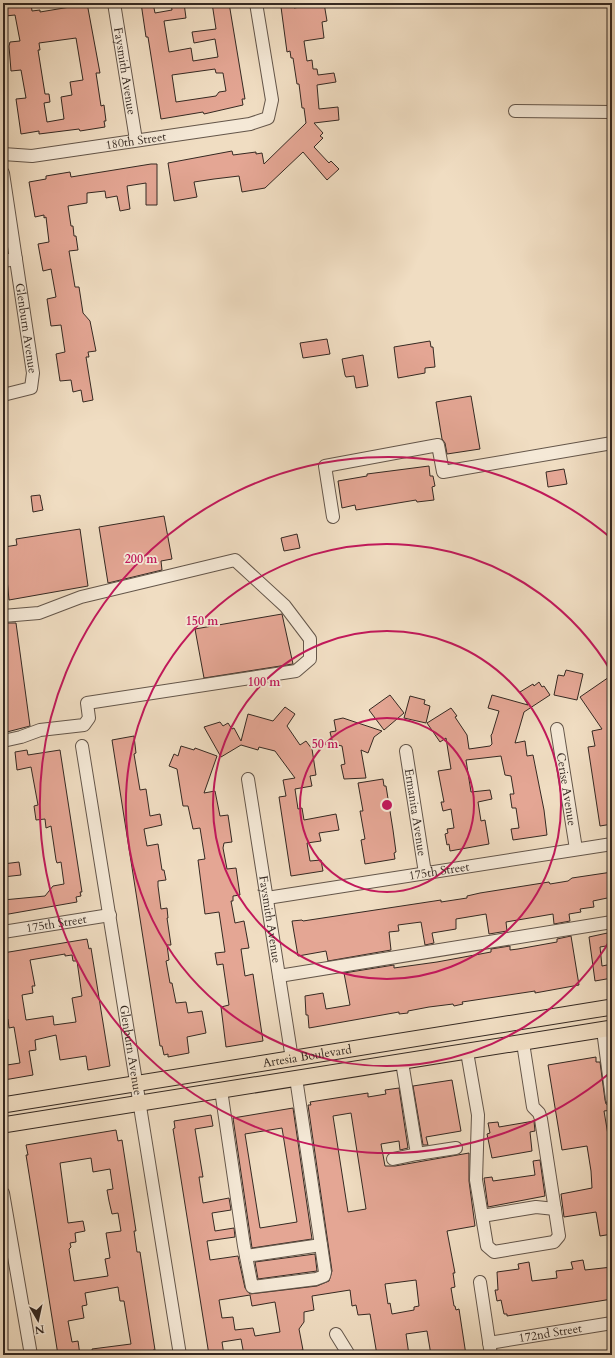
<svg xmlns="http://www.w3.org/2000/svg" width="615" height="1358" font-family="Cardo,serif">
<rect width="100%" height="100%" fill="#f0ddc2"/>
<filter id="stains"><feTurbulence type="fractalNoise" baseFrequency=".005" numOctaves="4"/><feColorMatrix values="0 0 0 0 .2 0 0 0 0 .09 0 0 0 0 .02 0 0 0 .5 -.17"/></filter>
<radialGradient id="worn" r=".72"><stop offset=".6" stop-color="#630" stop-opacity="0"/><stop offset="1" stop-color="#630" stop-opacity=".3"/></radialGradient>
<g fill="#e4a694" stroke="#352922" fill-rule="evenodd">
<path d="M3,3H31L32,11L40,10V12L70,7V3H87L100,73H96L101,106L104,105L106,121H104L105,127L80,131L79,129L39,134V131L21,134L16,99L26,98L21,70L11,71L9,46L10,42L20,41L15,15L5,16ZM76,38L83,80L70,82L72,95L61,97L64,119L47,122L44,103L50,102L49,94H45L38,50H40L39,43Z"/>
<path d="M141,3H153L155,13L172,10L171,3H184L186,18L164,21L169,52L191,48L193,61L218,57L215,39L194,43L192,32L216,29L212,3H229L245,99H242L243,105L204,114L203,112L161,119L148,37H146ZM215,69L216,73H223L226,91L219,92L216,96L176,102L172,75Z"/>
<polygon points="324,3 327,21 322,22 324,38 304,41 307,61 312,60 313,69 317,69 318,75 334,73 336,82 317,85 319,109 338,107 339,120 314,123 323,133 320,136 323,138 314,147 329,163 331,161 339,169 327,180 303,152 265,188 242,192 239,176 214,179 194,182 197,197 174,201 168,163 232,151 233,155 256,152 256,154 262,153 264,164 306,123 304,108 302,108 299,84 297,84 293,58 291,58 290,51 287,52 281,7 293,5 294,8"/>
<polygon points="151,164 157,164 157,205 146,205 146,183 127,186 130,209 120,211 117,196 106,198 105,191 87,193 87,203 68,206 71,226 73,226 74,236 76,236 78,250 69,251 75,287 79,287 83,313 90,321 96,351 88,352 89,357 86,357 93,400 83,402 81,390 73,392 71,380 60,381 56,354 65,352 61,325 51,326 47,299 56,297 51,269 43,271 38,244 49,242 46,217 44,218 44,215 35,217 29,182 46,179 46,176 70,172 71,177"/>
<polygon points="327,339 330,354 303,358 300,343"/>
<polygon points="430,341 431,347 433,347 435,367 425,368 425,373 398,378 394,347"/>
<polygon points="363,355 368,386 356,388 354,376 346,377 345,375 342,359"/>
<polygon points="471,396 480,449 447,454 445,443 442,439 436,402"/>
<polygon points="429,466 430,476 433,476 435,486 432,487 434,500 417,502 416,500 356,510 355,505 342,508 338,481 367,476 367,474"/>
<polygon points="564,469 567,484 548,487 546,472"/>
<polygon points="40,495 43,510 33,512 31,496"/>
<polygon points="164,516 172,559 161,561 162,570 108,583 99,527"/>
<polygon points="80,529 88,586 9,600 4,547 17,545 16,539"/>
<polygon points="297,534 300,548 284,551 281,538"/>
<polygon points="282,614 293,664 204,678 195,629"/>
<polygon points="3,623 16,623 30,726 3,733"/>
<polygon points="566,670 583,674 577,700 554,695 558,675 564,676"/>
<polygon points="612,675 612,824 600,826 588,747 595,746 592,731 602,729 580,697"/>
<polygon points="539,682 542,687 544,686 550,695 524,712 515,743 525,741 527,756 533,755 544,810 547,835 513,840 511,829 519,828 516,808 512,808 510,794 514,794 511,776 505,775 501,756 466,760 471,792 490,790 492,799 478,802 481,821 485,820 489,844 450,851 449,844 447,845 445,834 448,833 447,829 454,828 451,809 443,811 441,802 444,802 438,771 451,769 446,738 440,742 427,723 451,708 457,716 455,717 467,735 469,749 490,746 492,744 491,735 492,734 499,711 488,708 492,695 528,705 520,692 533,684 534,686"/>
<polygon points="390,695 404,713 384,730 369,710"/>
<polygon points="410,696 425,700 424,704 430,706 426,723 404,718"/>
<polygon points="285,707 295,714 287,726 300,745 306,741 312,749 316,775 310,776 312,786 295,789 298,809 302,808 304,820 336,814 339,830 319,833 321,841 307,843 310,861 321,860 323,871 291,876 279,797 286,796 283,780 295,778 275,751 259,747 258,750 241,745 221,757 204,727 220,722 223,726 228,723 232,729 234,728 241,741 248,714 273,721"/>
<polygon points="343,718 382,731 374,737 368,753 361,750 366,778 344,779 341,765 345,764 342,746 333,744 330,732 336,731 334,720"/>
<polygon points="134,736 136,753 134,754 140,790 146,789 150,816 160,814 162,825 144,829 147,846 158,844 162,870 164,870 166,880 158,881 158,886 161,909 167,908 168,918 167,918 171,945 167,945 169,960 166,961 170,983 172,983 176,1003 186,1002 188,1013 202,1011 206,1033 187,1037 189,1053 168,1057 168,1054 164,1055 162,1046 160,1046 112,740"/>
<polygon points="181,746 194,750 195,748 217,756 204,793 215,791 220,816 228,815 232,842 224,843 223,848 227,869 236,868 240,895 233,896 233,901 231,901 235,923 244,921 249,948 241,949 245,976 253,974 263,1041 226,1047 221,1007 229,1005 223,964 217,965 215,953 225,952 219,912 205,914 198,860 205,859 200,828 193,829 188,806 183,806 177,769 169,766 174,754 178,756"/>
<polygon points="27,750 28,755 60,750 82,892 80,892 81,896 76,897 77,902 3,915 3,900 45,896 53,886 64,884 61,862 57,863 56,860 51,826 46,828 45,819 36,820 34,806 38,805 31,767 17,770 15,752"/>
<polygon points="383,779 384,786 386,786 393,830 396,852 394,853 395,859 365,864 361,840 365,839 360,811 363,811 358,783"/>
<polygon points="19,862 21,875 3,877 3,864"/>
<polygon points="612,872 612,897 593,901 594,907 580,909 581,912 569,914 570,921 554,924 553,914 506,922 507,931 489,934 486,914 456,919 456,929 432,933 434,943 425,945 421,922 398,925 399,931 389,932 391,950 328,961 326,951 298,956 292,921 302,920 303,921 441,900 441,902 467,898 467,896 480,893 549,882 550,884 568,881 572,878"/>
<polygon points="612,932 612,945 600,947 602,966 612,964 612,978 595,981 589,937"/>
<polygon points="571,936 579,985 535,993 535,991 462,1002 463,1004 454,1006 453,1004 429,1007 408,1011 408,1013 399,1014 399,1012 309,1028 308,1015 306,1015 305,996 323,993 326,1009 350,1005 344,973 394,965 394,968 437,962 491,952 491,949 510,946 510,950 518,949 557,942 557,939"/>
<path d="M87,939L89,949L91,948L110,1066L88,1070L86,1056L60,1060L56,1035L35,1040L36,1050L29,1051L33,1075L4,1080L3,1070L7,1069V1065L20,1063L14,1027L9,1028L8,1019L3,1020V953ZM65,954V956L72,955L73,961H77L82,996L72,998L76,1022L54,1025L53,1016L26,1020L22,995L33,993L32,986H35L30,960Z"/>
<polygon points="596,1057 596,1062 600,1062 605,1100 606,1104 612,1106 612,1110 604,1111 612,1159 612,1234 600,1236 596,1212 564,1217 561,1194 592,1188 591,1171 587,1146 562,1150 548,1065"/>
<polygon points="452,1080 461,1131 426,1137 428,1145 423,1145 413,1086"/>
<path d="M399,1088L408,1148L400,1150L399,1141L381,1144L385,1166H395L469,1153V1181L475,1226L447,1231L455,1273H453L455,1287L451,1288L454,1306H455L456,1310L459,1309L466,1355H431L427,1331L406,1334L409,1355H377L370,1314L358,1315L356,1305L352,1306L350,1290L312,1296L314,1310L304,1312V1322L299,1329L303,1350L292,1352L293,1355H244L241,1339L222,1342L224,1355H209L173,1129L175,1128L174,1121L211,1115L213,1126L195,1129L203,1177H199L203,1203L229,1198L231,1210L212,1213L215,1231L234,1228L235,1237L207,1241L210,1260L238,1256L245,1288L250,1294L317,1286L329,1281L332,1271L308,1105H311L310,1102L368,1093V1097L386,1094L385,1090ZM351,1113L366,1209L348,1212L333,1116ZM416,1280L419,1306L414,1307V1310L392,1314L390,1303L388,1304L385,1284ZM250,1295L252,1306L275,1302L280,1332L255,1336L253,1328L235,1330L233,1317L222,1318L219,1300Z"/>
<path d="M293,1108L312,1239L252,1248L233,1118ZM282,1128L297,1222L260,1228L245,1134Z"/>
<polygon points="534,1121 535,1131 530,1132 532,1151 492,1158 487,1134 490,1133 488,1123 498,1122 499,1127"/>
<path d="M116,1130L118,1141L122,1140L136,1231H134L137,1252H140L155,1350H153L154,1355H93L92,1349L131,1344L124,1301H120L118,1287L85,1293L87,1305L82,1306L84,1318L68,1321L72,1342L78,1341L80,1355H58L26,1155H28L26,1145ZM91,1158L93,1172L110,1169L113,1189L107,1190L109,1201L112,1214L118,1213L121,1231L106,1233L110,1258L105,1259L108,1276L74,1281L69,1249L71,1247L70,1243L76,1242L75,1233L85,1231L83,1221L68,1223L60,1163Z"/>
<polygon points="540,1160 545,1196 488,1207 484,1178 492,1177 493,1181 535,1175 533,1161"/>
<polygon points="315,1254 317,1271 258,1279 255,1262"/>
<polygon points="583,1260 585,1270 612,1267 612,1299 507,1316 507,1314 504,1314 501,1300 497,1301 495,1290 498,1290 497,1272 519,1269 518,1264 529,1262 532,1281 557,1278 556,1271 573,1269 571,1262"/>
</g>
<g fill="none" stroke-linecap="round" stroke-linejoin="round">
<g stroke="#64564a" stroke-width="14">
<g id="minor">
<path id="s1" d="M114,3L136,140"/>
<polyline points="515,111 612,112"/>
<path id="s2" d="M3,154L32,156L250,124L268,118L272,100L256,3"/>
<path id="s3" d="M3,173L33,373L31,388L3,395"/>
<polyline points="3,261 16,259"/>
<polyline points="333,517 325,466 438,445 443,472 612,443"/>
<polyline points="3,616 39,613 81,597 235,560 285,606 310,639 310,659 296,671 87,703 89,718 84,725 40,730 21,737 3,741"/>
<path id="s4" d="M557,729L576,849"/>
<path id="s5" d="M82,746L180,1355"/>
<path id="s6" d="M406,751L425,873"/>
<path id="s7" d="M248,779L292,1059"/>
<path id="s8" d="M267,898L612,844"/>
<path id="s9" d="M3,932L110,915"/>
<polyline points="279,976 612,922"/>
<polyline points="603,1030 612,1099"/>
<polyline points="467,1052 478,1115 476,1180 487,1246 494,1252 554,1242 559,1236 541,1119 539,1113 533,1107 523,1043"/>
<polyline points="221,1090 244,1246 252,1287 316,1279 324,1276 325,1272 296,1078"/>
<polyline points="417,1154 456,1148"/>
<polyline points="393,1159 417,1154 402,1062"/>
<polyline points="3,1193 31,1355"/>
<polyline points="482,1216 536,1207 555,1209"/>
<polyline points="246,1256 321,1245"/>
<polyline points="480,1282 491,1355"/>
<polyline points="336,1334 349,1355"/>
<path id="s10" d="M489,1343L612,1323"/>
</g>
</g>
<g stroke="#352922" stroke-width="17">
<g id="major">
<path id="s11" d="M3,1105L612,1007"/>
<polyline points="3,1125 612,1028"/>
</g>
</g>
<use href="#minor" stroke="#f5e9d7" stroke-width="12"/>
<use href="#major" stroke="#f0ddc2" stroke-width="15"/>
</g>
<g fill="none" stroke="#c2185b" stroke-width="2">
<circle cx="387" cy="805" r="87"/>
<circle cx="387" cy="805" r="174"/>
<path d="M612 937A261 261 0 1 1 612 673"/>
<path d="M611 1072A348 348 0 1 1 611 538"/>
</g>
<g text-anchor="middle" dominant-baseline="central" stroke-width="3.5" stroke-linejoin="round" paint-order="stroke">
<g font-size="12" fill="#352922" stroke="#f5e9d7">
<text stroke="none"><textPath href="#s1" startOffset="69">Faysmith Avenue</textPath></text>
<text stroke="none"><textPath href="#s2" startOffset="134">180th Street</textPath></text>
<text stroke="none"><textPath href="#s3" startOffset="157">Glenburn Avenue</textPath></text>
<text stroke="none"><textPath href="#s4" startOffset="61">Cerise Avenue</textPath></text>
<text stroke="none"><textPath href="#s6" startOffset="62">Ermanita Avenue</textPath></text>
<text stroke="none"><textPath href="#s8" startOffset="174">175th Street</textPath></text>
<text stroke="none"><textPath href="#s7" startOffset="142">Faysmith Avenue</textPath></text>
<text stroke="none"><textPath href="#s9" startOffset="54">175th Street</textPath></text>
<text stroke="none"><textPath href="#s5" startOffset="308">Glenburn Avenue</textPath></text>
<text stroke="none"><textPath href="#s11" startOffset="308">Artesia Boulevard</textPath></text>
<text stroke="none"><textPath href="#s10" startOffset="62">172nd Street</textPath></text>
</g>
</g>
<circle cx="387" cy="805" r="6" fill="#c2185b" stroke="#f5e9d7" stroke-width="2"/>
<g font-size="12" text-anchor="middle" font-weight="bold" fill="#c2185b" stroke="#f5e9d7" stroke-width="3.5" stroke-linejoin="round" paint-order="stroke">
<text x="141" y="563">200 m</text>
<text x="202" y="625">150 m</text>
<text x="264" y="686">100 m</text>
<text x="325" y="748">50 m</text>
</g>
<rect width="615" height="1358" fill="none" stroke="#f0ddc2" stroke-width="16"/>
<rect x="4" y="4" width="607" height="1350" fill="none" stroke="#352922" stroke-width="2"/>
<rect x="8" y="8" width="599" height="1342" fill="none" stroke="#352922"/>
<g transform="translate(38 1320) rotate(171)" stroke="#f5e9d7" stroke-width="3" paint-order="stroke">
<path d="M0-3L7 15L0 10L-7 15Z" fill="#352922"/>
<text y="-6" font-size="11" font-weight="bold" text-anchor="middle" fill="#352922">N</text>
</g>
<rect width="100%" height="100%" filter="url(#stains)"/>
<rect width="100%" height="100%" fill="url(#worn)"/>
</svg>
